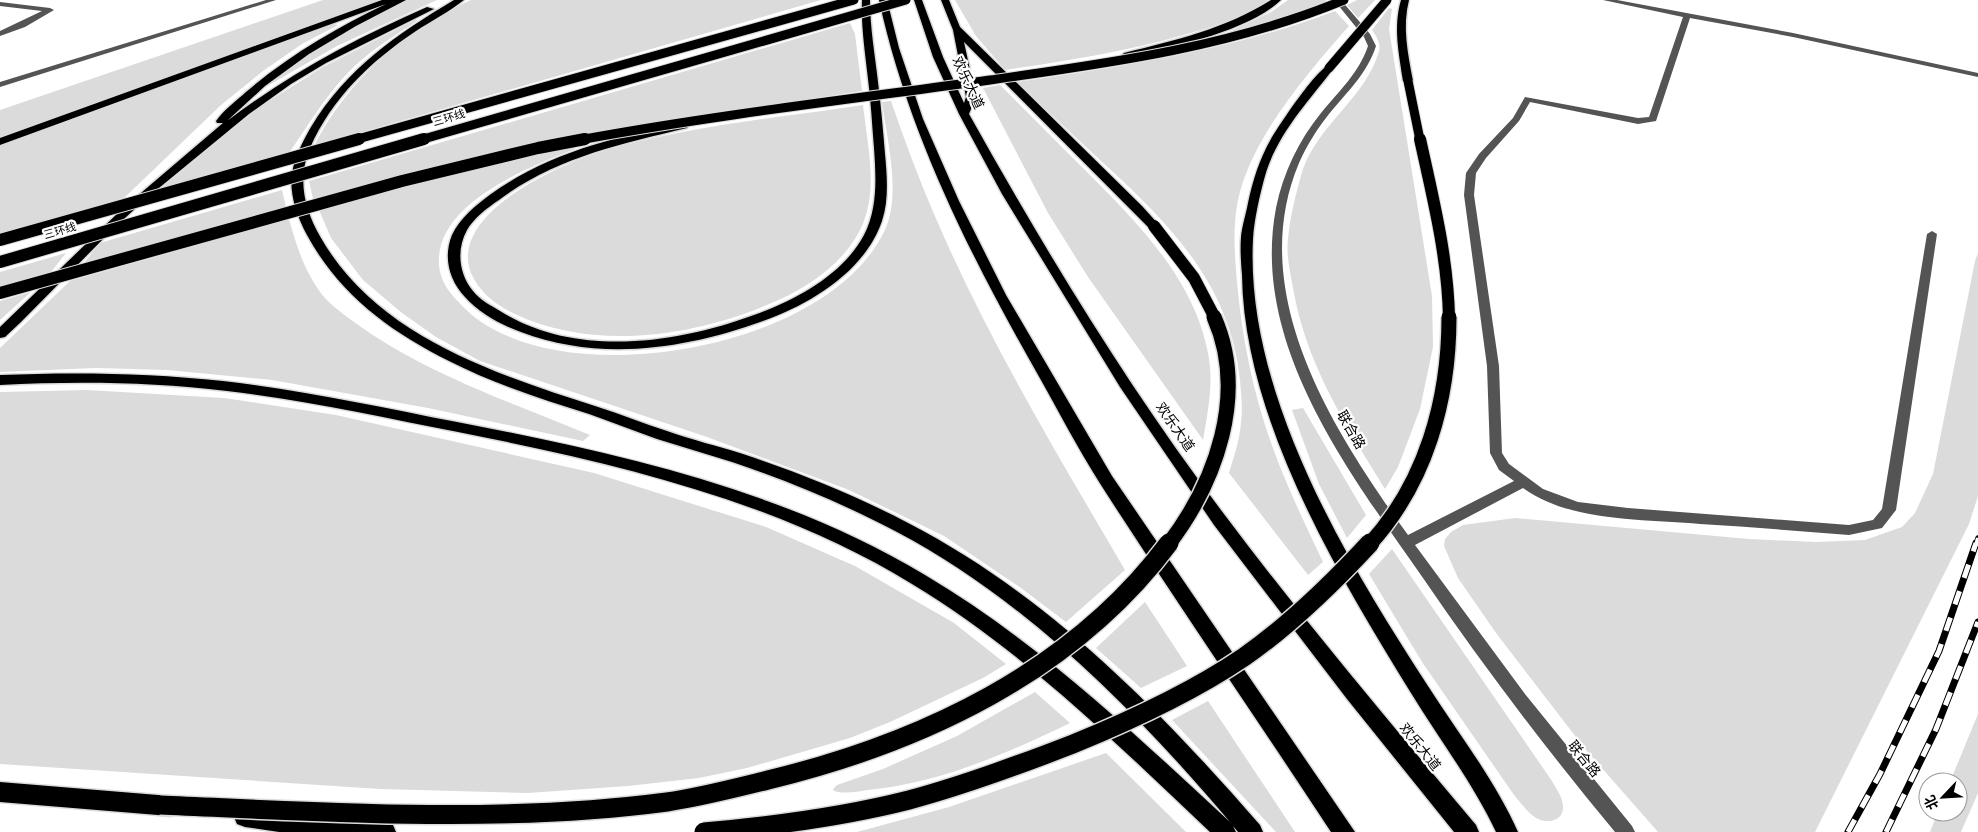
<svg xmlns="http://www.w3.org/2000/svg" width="1978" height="832" font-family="'Fira Sans','Noto Sans SC',sans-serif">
<rect width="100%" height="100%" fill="#fff"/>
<g fill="#dbdbdb">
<polygon points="323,0 380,0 0,138 0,110"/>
<path d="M408,0H437L337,46L262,89C303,51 358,24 408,0Z"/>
<path d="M471,0H821L314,146C346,82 405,29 471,0Z"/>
<path d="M955,0H1268C1241,18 1213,27 1183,35C1125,52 1065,61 1005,70L976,36Z"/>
<polygon points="1288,0 1326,0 1327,2 1280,20 1227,33 1271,12"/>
<polygon points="1357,0 1375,0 1358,18 1347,5"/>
<path d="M1389,8L1392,9L1389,29L1432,296L1433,347L1420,409L1398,467L1385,489C1345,424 1306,364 1293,288C1290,271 1286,255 1288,239C1290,216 1296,194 1302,172C1317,125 1366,98 1379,51C1381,43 1376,36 1372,30Z"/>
<path d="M1335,11L1349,26C1311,69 1260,128 1242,185C1232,215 1234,250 1237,282C1242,339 1254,398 1274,451C1288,489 1306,526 1323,562L1308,575L1229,473C1234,456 1240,439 1241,422C1243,408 1241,394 1240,380C1230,283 1168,222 1100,160C1072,134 1044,108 1017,82C1125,66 1232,50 1335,11Z"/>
<path d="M415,20H418C393,37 364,54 344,77C323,100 307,127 289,153L160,189L258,108L323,67Z"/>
<polygon points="850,23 855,34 862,91 634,126 495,153 313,199 309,181"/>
<polygon points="332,24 338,25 302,44 263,71 221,105 122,200 0,234 0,145"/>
<path d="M1000,85C1028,113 1055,140 1083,168C1135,220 1194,278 1208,353C1214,382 1208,411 1203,440L1088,277L1048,213L983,88Z"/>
<path d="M891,101C904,139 918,177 934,214C987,338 1057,454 1125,570L1066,622L1021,588L944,536L849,490L707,437L480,361L436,337L402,313L363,280L331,238L319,210L451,174L574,146L575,149C531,166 442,201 439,257C438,273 443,284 453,296C469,314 480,323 503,334C607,384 829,343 884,232C902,195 887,141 882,102Z"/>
<path d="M863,105C867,141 877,183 865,218C850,261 807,289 767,305C691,337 593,351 515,314C497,306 479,292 471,273C448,214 560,164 603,151C687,126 777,118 863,105Z"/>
<polygon points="282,190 286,207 83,264 100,243"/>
<path d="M289,219C296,244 303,267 318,289C326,302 342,313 354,322C424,373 510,402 590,435L583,441L428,408L272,380L167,370L96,368L0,372V348L70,281Z"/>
<polygon points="66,253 51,272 0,286 0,272"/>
<polygon points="1978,253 1978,496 1969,524 1815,832 1658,832 1586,750 1496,633 1458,578 1444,546 1445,539 1451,532 1463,525 1515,518 1749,539 1816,542 1865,540 1902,527 1915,513 1933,474 1975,261"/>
<polygon points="31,292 0,320 0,301"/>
<polygon points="87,390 224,398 336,415 594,473 766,527 855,566 954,623 1006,664 983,678 890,722 850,738 747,768 699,778 628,786 528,793 380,789 0,764 0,392"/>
<polygon points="1303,408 1366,515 1347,538 1319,484 1292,410"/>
<path d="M1392,549L1552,781C1556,788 1563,798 1563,806C1564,822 1546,824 1536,818C1527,812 1521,803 1514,795L1422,662L1369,574Z"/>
<polygon points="1145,602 1187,666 1141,688 1096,648"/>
<path d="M1035,692L1070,723C1006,754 939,783 868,790C856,792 845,794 834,791L833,789L837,785L883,769L957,736Z"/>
<polygon points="1208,701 1295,832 1276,832 1172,720"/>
<polygon points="1978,714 1978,793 1961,832 1930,832 1938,812 1958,812 1958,782 1950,782"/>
<polygon points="1106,753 1186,832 857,832 949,807"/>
</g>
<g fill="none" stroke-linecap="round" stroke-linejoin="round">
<g stroke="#dbdbdb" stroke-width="3">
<g id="highway">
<path d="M382,0H406L356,26L309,54L265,86L227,121C289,74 356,38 427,7L434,9L326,63L291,84L249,114L148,197L113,229L21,322L5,337L0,338V327L121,210L223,123H217L216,121C224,110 236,101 246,92C288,56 336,28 386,4L0,145V138Z"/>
<path d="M454,0H464C449,12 431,21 416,31C371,61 332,98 310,148C297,179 304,209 321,238C378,337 496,374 598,407C621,414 644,424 667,431C692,440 718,446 743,454C800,473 857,496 910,524C1047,595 1159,709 1260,825L1263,832H1238L1233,826L1236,832H1210C1116,743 1023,651 912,584C775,500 614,463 458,432C381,417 305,400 227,391C152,382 76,381 0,385V375C75,372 149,373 223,381C302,390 380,407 457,422C617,453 784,490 925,575C1038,642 1134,733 1230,822C1137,712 1026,600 897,532C844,504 788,481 732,462C707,454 682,447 657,439C634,431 612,422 589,414C541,399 494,384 449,361C389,331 339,294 307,235C297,216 289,194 292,173C295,156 303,141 311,127C346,69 397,34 454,0Z"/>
<path d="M862,0H870C870,28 875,55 878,82C881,106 883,130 885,154C887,176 889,200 882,221C865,271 811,304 763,321C686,349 600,362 521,332C501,325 479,313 465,297C449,280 443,257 452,235C460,218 476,205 491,194C548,153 615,137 683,123L688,126L687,128C620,144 555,158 499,200C487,208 474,218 467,230C456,250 459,274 473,291C480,300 490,305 500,311C575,358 675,344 754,315C794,301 843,275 864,235C878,208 876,177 874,148C872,125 871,102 868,79C865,52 861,27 862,0Z"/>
<path d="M879,0H887L899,48L923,119L959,201L1006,295L1112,476L1355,832H1331C1255,716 1176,602 1101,485C1078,449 1058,410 1037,373C970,255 908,133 879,0Z"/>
<path d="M914,0H922L943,57L964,103L966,97L953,30L941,0H949L960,27L1142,206L1160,226L1158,229H1150L964,42L976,97L969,114C1046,252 1131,392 1227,518C1306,623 1391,724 1476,825L1479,832H1454L1347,699L1214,525L1120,387L1002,194L959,114L933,57Z"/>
<path d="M1271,0H1281C1251,30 1169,49 1127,58L1122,55L1124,53C1176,40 1225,29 1271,0Z"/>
<path d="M1401,0H1409C1402,27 1408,54 1413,81L1408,84L1403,81C1399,54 1393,27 1401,0Z"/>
<path d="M1329,65L1334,68C1308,102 1277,134 1265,176C1260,194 1254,220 1253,239C1245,392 1345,558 1426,683C1457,732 1494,778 1518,832H1496C1473,783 1439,739 1411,693C1337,573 1244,419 1242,275C1241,263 1240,249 1241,237C1242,226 1246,214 1248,203C1253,180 1259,160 1271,139C1280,124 1315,71 1329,65Z"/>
<polygon points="0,782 170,796 178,799 181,806 178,813 170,816 0,802"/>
<polygon points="245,807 316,817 385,822 393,825 396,832 279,832 245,827 237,824 234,817 237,810"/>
</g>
</g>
<g fill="#545454" fill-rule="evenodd">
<polygon points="266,0 276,0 0,87 0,82"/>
<path d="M1334,0H1341L1370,34L1376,46C1367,74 1347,92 1329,114C1317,129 1307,145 1299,163C1244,294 1334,432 1408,535L1514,481L1499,470L1490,453L1487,366L1464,195L1466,173L1479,154L1513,118L1525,97L1638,118L1649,117L1683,17L1603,0H1617L1793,33L1978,73V77L1793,37L1690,18L1656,121L1638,124L1530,102L1519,121L1486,158L1476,173L1474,195L1499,366L1502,453L1509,464L1543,489L1578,502L1628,508L1849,525L1873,520L1882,509L1927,234L1932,231L1937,234L1896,510L1882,528L1849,535C1799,531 1750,527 1700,524C1645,519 1569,522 1523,488L1415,545L1525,694L1632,826L1635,832H1615C1547,750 1483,666 1423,578C1350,473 1250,345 1276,208C1283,173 1299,140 1321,113C1339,91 1359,73 1368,46L1364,37Z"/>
<polygon points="0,2 50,8 54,10 25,27 0,36 0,31 42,11 0,6"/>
</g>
<use href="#highway" fill="#000" fill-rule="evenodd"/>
<g stroke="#000" stroke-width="5.5">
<polyline id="rail-far1" points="1976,545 1978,538"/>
</g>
<g stroke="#000" stroke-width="7">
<g id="rail">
<polyline points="1848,832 1880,774 1939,651 1976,543"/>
<polyline points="1886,832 1936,729 1978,622"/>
</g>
</g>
<use href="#rail-far1" stroke="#fff" stroke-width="4" stroke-dasharray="11" stroke-linecap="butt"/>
<use href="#rail" stroke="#fff" stroke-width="5" stroke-dasharray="14" stroke-linecap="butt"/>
<g stroke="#dbdbdb" stroke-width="11" stroke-linecap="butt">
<g id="highway-bridge-far3">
<polyline points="1329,68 1387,0"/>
<polyline points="1408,81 1420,140"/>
<polyline points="354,140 854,0"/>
<polyline points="420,140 906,0"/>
<path d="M579,140C715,115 852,99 990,80C1111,63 1230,47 1344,0"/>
</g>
</g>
<g stroke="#dbdbdb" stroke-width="14" stroke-linecap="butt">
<g id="highway-bridge-far2">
<path d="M1420,139C1433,198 1448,258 1449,318"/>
<polyline points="1154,226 1194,278 1215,318"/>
<polyline points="0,240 359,139"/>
<polyline points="0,262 424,139"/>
<polyline points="0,293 402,181 538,148 585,139"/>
</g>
</g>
<g stroke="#dbdbdb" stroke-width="18" stroke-linecap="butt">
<g id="highway-bridge-far1">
<path d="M1168,545C1216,482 1248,394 1214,317"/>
<path d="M1369,545C1426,483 1449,400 1449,317"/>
</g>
</g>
<g stroke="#dbdbdb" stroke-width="22" stroke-linecap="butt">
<g id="highway-bridge">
<path d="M160,805C328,812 499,824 667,802C701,797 735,788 768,780C921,743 1073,672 1169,543"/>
<path d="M704,832C773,826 842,817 909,800C965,785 1019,765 1073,744C1132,720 1191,693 1244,657C1290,625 1332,584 1370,543"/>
</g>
</g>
<use href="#highway-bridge-far3" stroke="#000" stroke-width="9"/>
<use href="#highway-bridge-far2" stroke="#000" stroke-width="12"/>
<use href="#highway-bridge-far1" stroke="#000" stroke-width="15"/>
<use href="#highway-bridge" stroke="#000" stroke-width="19"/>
</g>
<g text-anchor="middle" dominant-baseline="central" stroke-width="4.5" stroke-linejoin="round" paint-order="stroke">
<g font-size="11" fill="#000" stroke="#fff">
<text transform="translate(449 118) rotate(-16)">三环线</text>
<text transform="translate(60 231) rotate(-16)">三环线</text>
</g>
<g font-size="14" fill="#000" stroke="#fff">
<text transform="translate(968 83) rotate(65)">欢乐大道</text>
<text transform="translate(1175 427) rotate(55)">欢乐大道</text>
<text transform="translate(1351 430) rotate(60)">联合路</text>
<text transform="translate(1420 747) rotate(51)">欢乐大道</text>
<text transform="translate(1584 759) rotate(51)">联合路</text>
</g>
</g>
<g transform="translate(1943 797) rotate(245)"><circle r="24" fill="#ffffff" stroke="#999999"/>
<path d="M0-4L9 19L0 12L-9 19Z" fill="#000000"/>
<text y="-8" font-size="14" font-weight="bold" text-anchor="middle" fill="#000000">北</text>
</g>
</svg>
